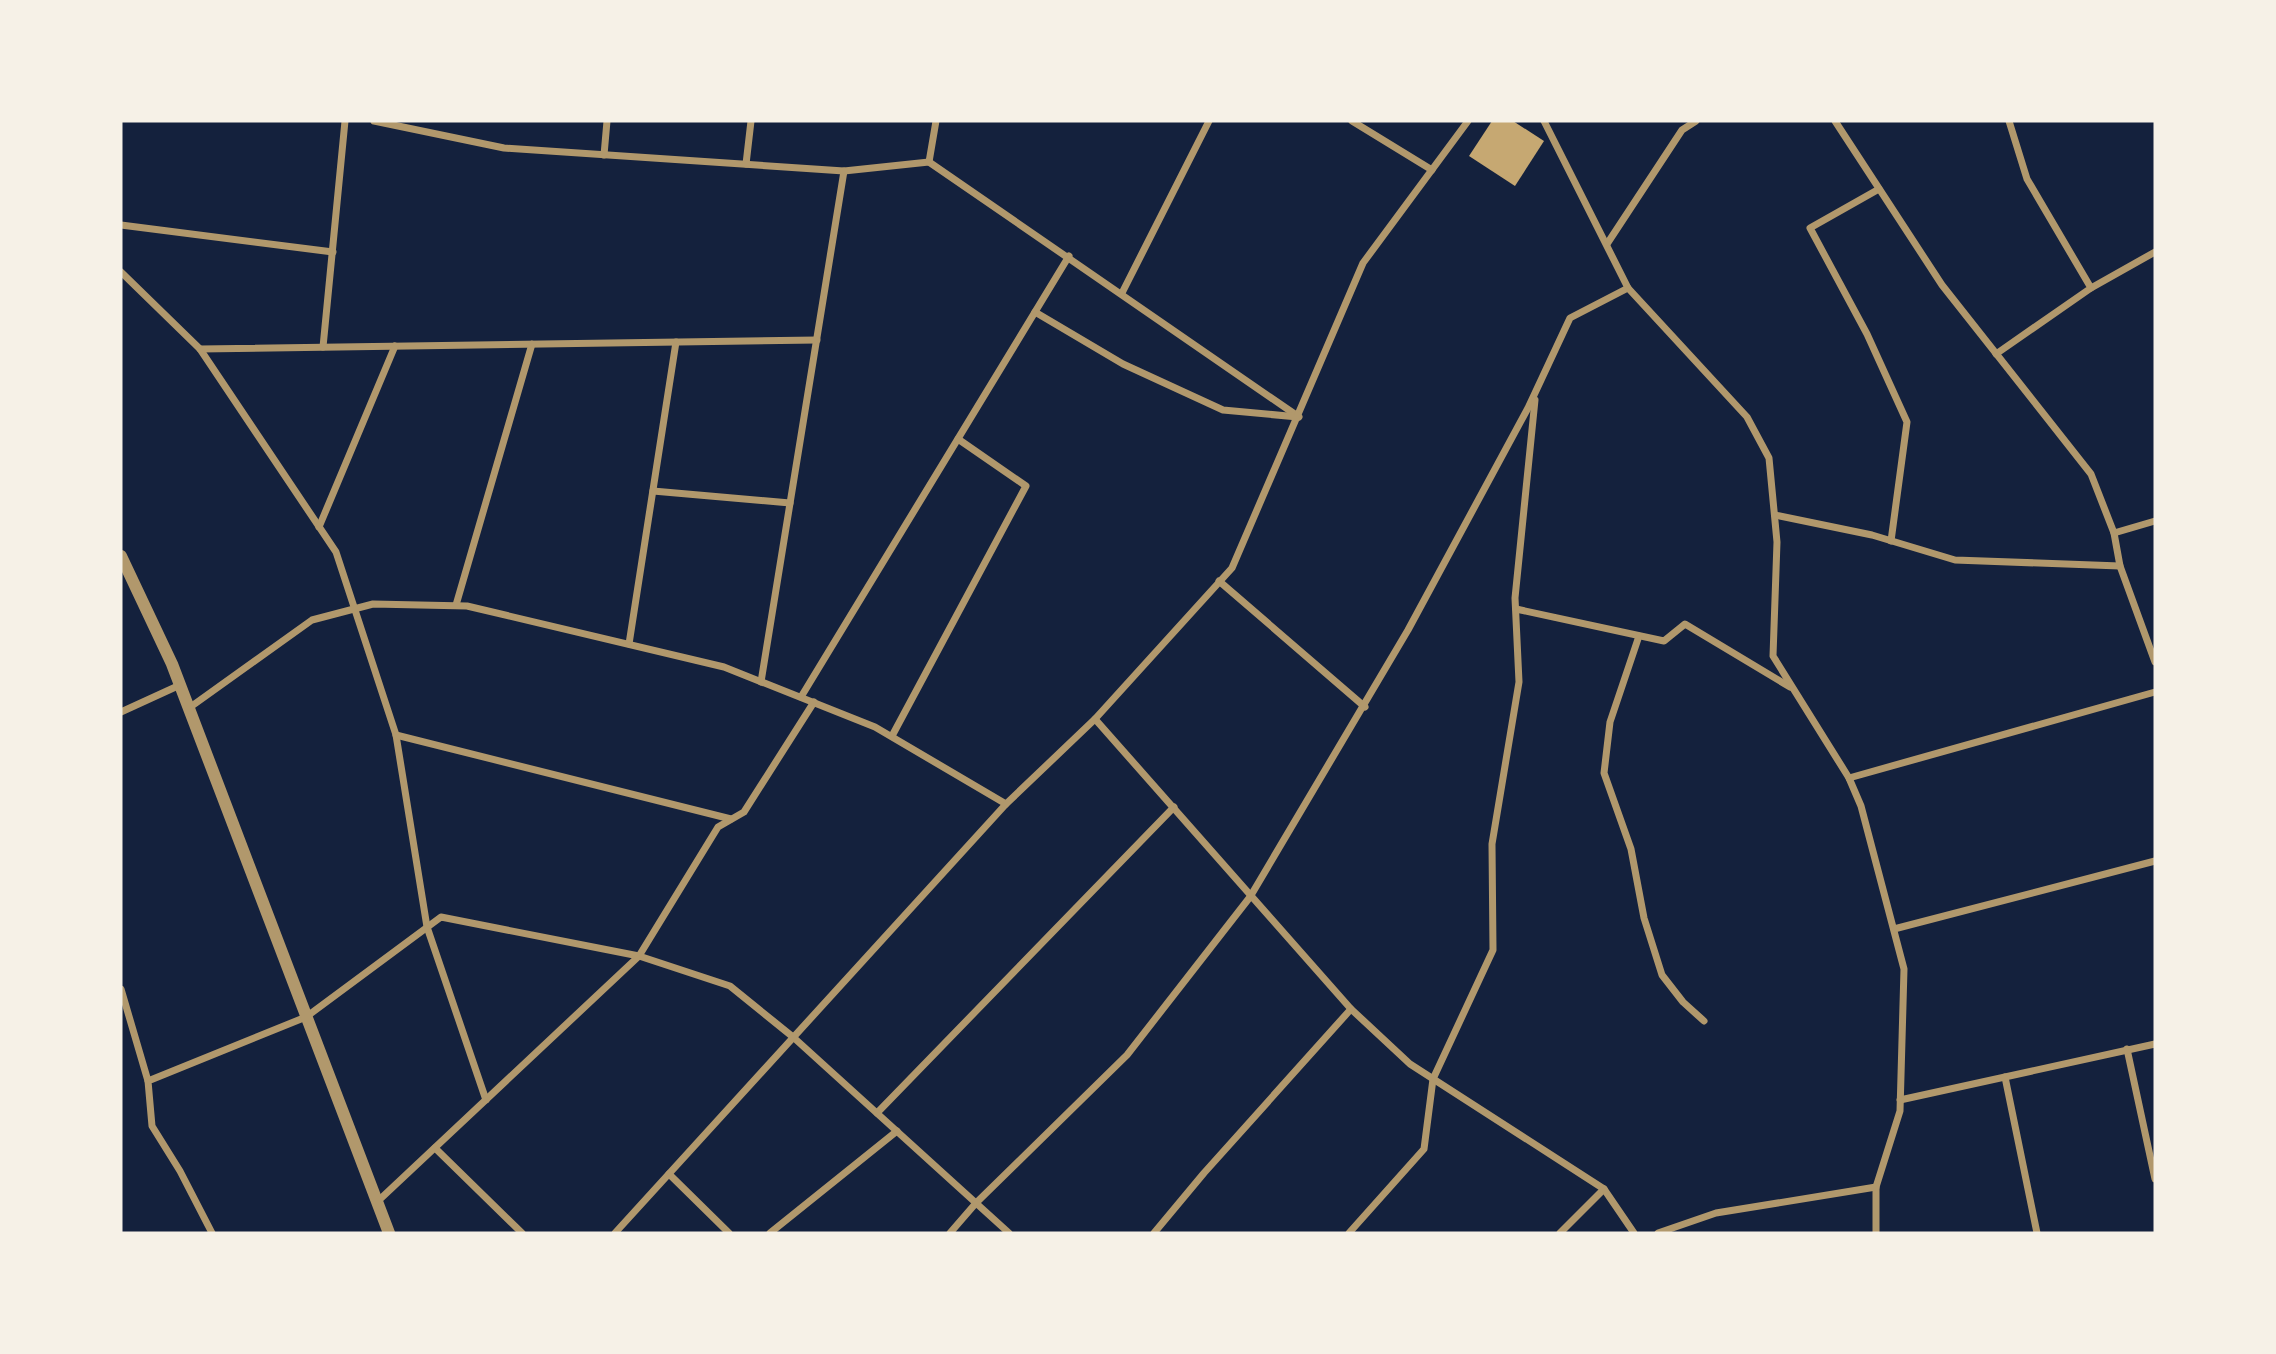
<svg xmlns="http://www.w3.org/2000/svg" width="2276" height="1354" font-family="'Source Serif 4',serif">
<rect width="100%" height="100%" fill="#14213d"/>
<polygon fill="#c6a872" points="1492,121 1513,121 1544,141 1515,186 1469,156"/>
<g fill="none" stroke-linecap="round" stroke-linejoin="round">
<g stroke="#b1986c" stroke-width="7">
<polyline points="374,121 504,148 844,171 929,162 1299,417"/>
<polyline points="1352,121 1432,170"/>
<polyline points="1544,121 1628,288 1747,417 1769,458 1777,542 1773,656 1849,778 1861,806 1904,969 1900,1111 1876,1187 1876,1233"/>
<polyline points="1835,121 1942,285 2091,474 2114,533 2155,521"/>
<polyline points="604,155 607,121"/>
<polyline points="929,162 936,121"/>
<polyline points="746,164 751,121"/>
<polyline points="1879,189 1810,228 1867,334 1907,422 1891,541"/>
<polyline points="121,225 333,252"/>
<polyline points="1607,244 1682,130 1696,121"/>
<polyline points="121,272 200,349 336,552 396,735 427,927 486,1100"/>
<polyline points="2091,288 2155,252"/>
<polyline points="1122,293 1209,121"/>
<polyline points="1035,312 1123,364 1223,410 1298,417"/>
<polyline points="323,347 345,121"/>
<polyline points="200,349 817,340"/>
<polyline points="1996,354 2091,288 2027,179 2009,121"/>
<polyline points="653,491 790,503"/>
<polyline points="1775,515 1872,535 1955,560 2120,566"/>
<polyline points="319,527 395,346"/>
<polyline points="2114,533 2120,566 2155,662"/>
<polyline points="1219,581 1365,707"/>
<polyline points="456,605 532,344"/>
<polyline points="1516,609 1664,641 1685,624 1790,687"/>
<polyline points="1639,636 1610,722 1604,773 1631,849 1644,918 1662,975 1683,1002 1704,1021"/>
<polyline points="629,644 676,342"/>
<polyline points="761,682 844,171"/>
<polyline points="801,697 1069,256"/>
<polyline points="189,708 312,620 373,604 467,606 724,667 875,727 1006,804"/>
<polyline points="121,712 180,685"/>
<polyline points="1095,719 1351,1009 1410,1064 1604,1189 1634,1233"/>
<polyline points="396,735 731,819"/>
<polyline points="892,736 1026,486 958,439"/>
<polyline points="1849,778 2155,692"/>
<polyline points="1894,929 2155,861"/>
<polyline points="121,989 148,1081"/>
<polyline points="2127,1049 2155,1179"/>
<polyline points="2005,1077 2037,1233"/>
<polyline points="1900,1100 2155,1044"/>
<polyline points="877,1113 1174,807"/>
<polyline points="435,1148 522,1233"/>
<polyline points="669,1174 729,1233"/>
<polyline points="377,1202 639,956 718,827 744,812 814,702"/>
<polyline points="212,1233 180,1171 152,1126 148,1081 306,1017 441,917 639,956 730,986 793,1037 1009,1233"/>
<polyline points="615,1233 1006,804 1095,719 1232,568 1363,263 1468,121"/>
<polyline points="770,1233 897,1131"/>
<polyline points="950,1233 976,1203 1127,1055 1250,897 1408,630 1528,408 1570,318 1628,288"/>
<polyline points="1154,1233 1204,1173 1351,1009"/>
<polyline points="1349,1233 1424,1149 1433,1079 1493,950 1492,844 1519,682 1515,598 1535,400"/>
<polyline points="1560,1233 1604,1189"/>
<polyline points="1658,1233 1716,1213 1876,1187"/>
</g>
<polyline stroke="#b1986c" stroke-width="12" points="121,556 172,664 389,1233"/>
</g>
<rect width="2276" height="1354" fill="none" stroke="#f6f1e7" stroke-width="245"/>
</svg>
